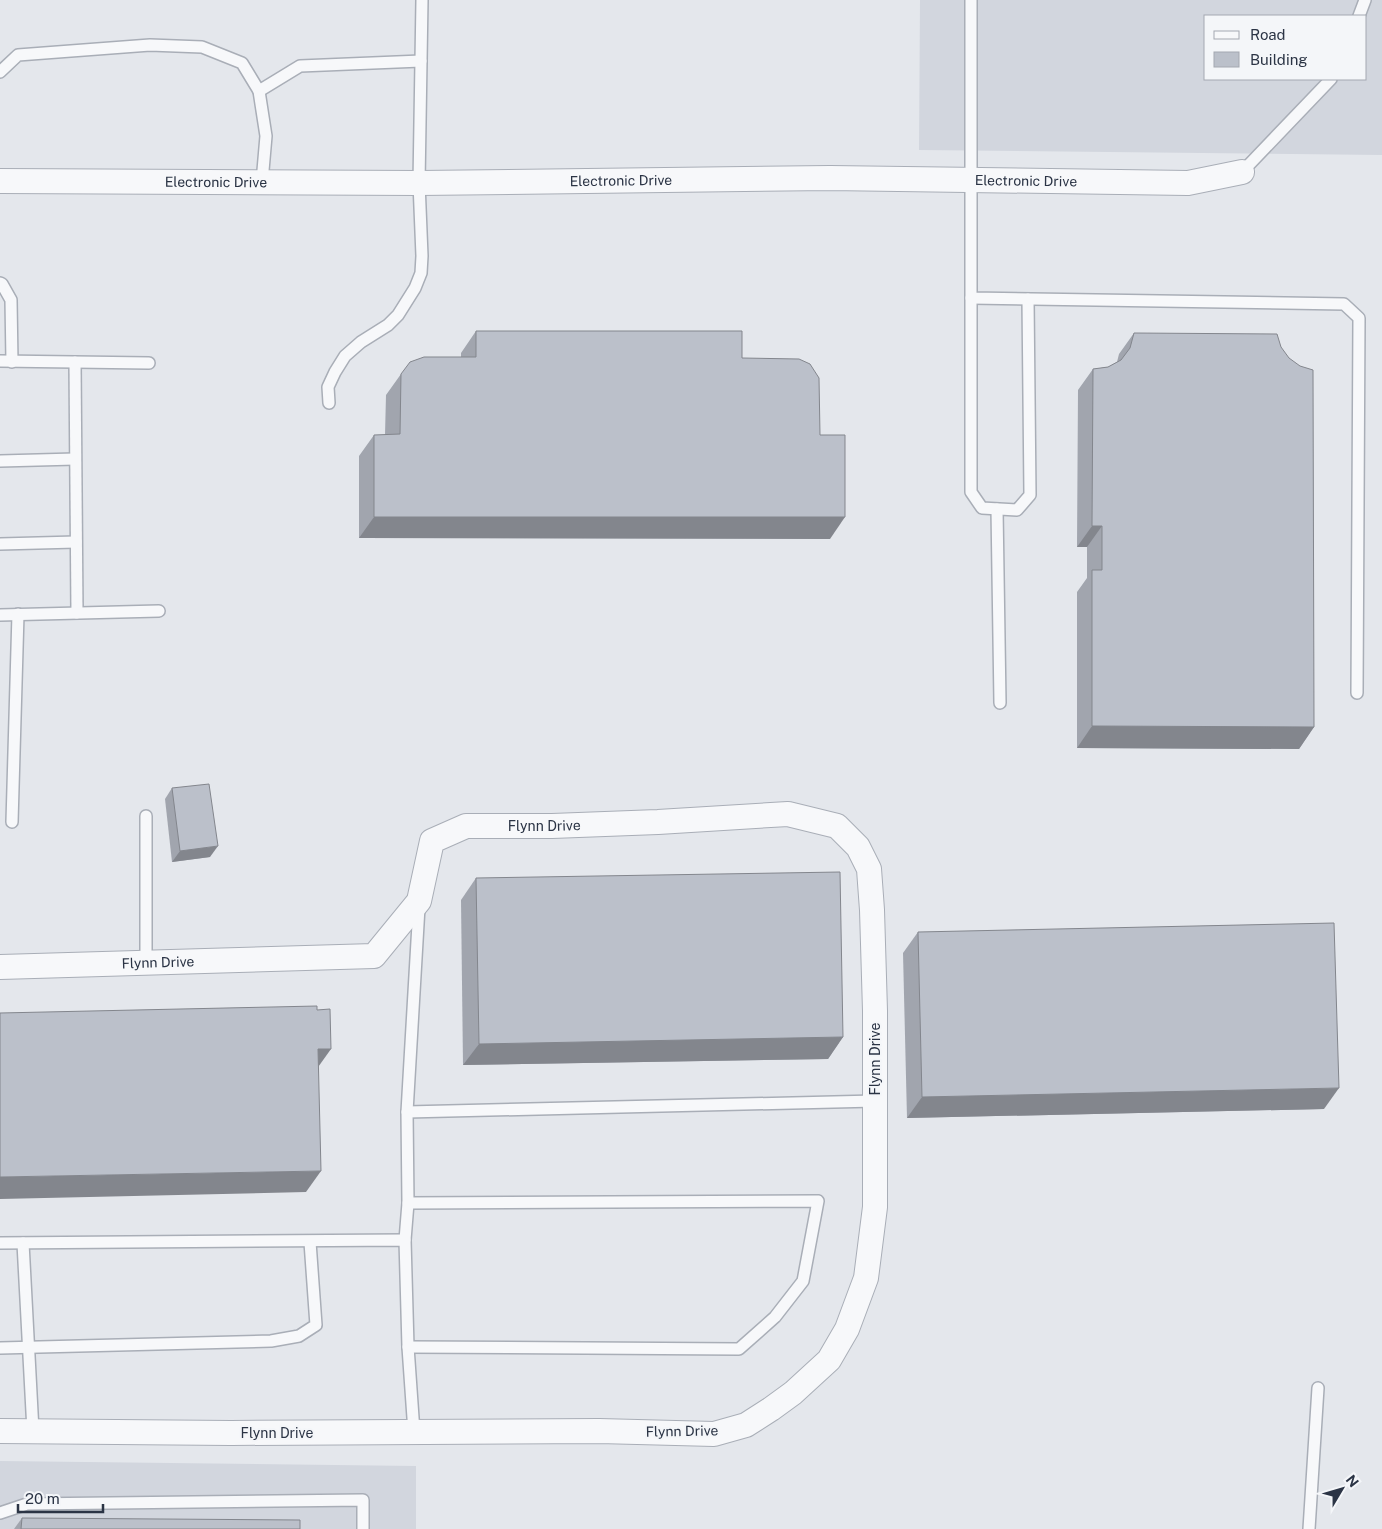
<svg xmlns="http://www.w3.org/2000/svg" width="1382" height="1529" font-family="'Public Sans',sans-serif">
<rect width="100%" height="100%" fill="#e4e7ec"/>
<g fill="#d2d6de" fill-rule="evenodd">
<path d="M920,0H1382V155L919,150ZM1206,16H1366V79H1206Z"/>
<polygon points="0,1461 416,1466 416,1529 0,1529"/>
</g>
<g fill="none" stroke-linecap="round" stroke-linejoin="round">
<g stroke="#a9aeb7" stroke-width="14">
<g id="service">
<polyline points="971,0 971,298 1344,304 1359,318 1357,693"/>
<polyline points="1359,16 1365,0"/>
<polyline points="0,72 18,55 150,45 202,47 242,63 259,91 266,136 262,182"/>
<polyline points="259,91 300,66 421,61"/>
<polyline points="1242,172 1331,79"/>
<polyline points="0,283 2,284 11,300 12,362"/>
<polyline points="971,298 971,492 982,508 1017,510 1030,495 1028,299"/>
<polyline points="0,361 149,363"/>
<polyline points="75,362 77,613"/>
<polyline points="329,403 328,387 335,372 345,356 361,342 388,325 398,315 415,288 421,273 422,256 419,183 422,0"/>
<polyline points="0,461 75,459"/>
<polyline points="997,509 1000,703"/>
<polyline points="0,544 76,542"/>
<polyline points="0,615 159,611"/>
<polyline points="12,822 18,614"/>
<polyline points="146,963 146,816"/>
<polyline points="407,1112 875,1101"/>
<polyline points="405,1240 408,1203 407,1112 419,907"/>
<polyline points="0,1243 405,1240 408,1347 414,1432"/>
<polyline points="23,1243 33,1431"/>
<polyline points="408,1347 739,1349 775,1317 803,1281 818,1201 408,1203"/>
<polyline points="0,1348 271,1341 299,1336 316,1325 310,1242"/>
<polyline points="0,1513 27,1504 363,1500 363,1529"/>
<polyline points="1309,1529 1318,1388"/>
</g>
</g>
<g stroke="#a9aeb7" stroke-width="26">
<g id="minor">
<path id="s1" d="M0,181L419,183L830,178L1188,183L1242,172"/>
<path id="s2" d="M0,967L374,956L419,901L432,841L466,826H552L658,822L788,814L837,826L858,847L869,869L872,910L875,1011V1207L866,1278L847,1329L829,1360L793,1393L771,1409L746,1425L714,1434L599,1431L231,1433L0,1431"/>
</g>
</g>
<use href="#service" stroke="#f7f8fa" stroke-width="11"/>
<use href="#minor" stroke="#f7f8fa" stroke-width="24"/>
</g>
<g fill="#a1a5ae">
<polygon points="476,331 742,358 820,435 830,539 359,538 359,456 374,435 385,435 386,395 401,374 461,357 461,353"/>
<polygon points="1134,333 1314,727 1299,749 1077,748 1077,592 1087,578 1087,547 1077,547 1078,390 1093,369 1108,367 1117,362 1119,354"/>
<polygon points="172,788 210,857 172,862 165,799"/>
<polygon points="476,878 843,1037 828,1059 463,1065 461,900"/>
<polygon points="918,932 1324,1109 907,1118 903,953"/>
<polygon points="22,1518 300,1529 14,1529"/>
</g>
<g fill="#83868d">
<polygon points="374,517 845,517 830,539 359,538"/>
<polygon points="1092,526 1102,526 1087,547 1077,547"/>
<polygon points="1092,726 1314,727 1299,749 1077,748"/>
<polygon points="218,846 210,857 172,862 180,851"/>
<polygon points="843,1037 828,1059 463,1065 479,1044"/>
<polygon points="318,1049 331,1049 316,1070"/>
<polygon points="1339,1088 1324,1109 907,1118 922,1097"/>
<polygon points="321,1171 306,1192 0,1199 0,1177"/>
</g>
<g fill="#bbc0ca" stroke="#83868d">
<polygon points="476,331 742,331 742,358 799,359 810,364 819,378 820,435 845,435 845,517 374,517 374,435 400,434 401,374 410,362 424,357 476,357"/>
<polygon points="1134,333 1277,334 1281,347 1289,358 1300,366 1313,370 1314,727 1092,726 1092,570 1102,570 1102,526 1092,526 1093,369 1108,367 1121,360 1130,348"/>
<polygon points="209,784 218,846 180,851 172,788"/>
<polygon points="840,872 843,1037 479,1044 476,878"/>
<polygon points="1334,923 1339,1088 922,1097 918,932"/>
<polygon points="317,1006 317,1010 330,1009 331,1049 318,1049 321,1171 0,1177 0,1013"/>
<polygon points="22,1518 300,1520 300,1529 21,1529"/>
</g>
<g text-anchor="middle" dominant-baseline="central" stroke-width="4" stroke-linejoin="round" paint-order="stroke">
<g font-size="14" fill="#2b3445" stroke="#f4f6f9">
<text stroke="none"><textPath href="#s1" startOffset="621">Electronic Drive</textPath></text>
<text stroke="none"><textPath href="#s1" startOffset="1026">Electronic Drive</textPath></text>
<text stroke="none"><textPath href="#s1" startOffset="216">Electronic Drive</textPath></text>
<text stroke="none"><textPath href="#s2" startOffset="622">Flynn Drive</textPath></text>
<text stroke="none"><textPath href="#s2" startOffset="158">Flynn Drive</textPath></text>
<text transform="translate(875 1059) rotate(-90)">Flynn Drive</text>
<text transform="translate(682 1431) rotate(-1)">Flynn Drive</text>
<text x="277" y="1433">Flynn Drive</text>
</g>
</g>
<rect x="1204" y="15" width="162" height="65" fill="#f4f6f9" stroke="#a4a8b1"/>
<rect x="1214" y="31" width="25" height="8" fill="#f7f8fa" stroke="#a4a8b1"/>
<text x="1250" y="40" font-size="15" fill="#2b3445">Road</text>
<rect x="1214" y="52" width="25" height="15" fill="#bbc0ca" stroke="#a4a8b1"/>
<text x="1250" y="65" font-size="15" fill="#2b3445">Building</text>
<g transform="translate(1342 1489) rotate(52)" stroke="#f4f6f9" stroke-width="4" paint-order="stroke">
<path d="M0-4L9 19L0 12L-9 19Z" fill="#2b3445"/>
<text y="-8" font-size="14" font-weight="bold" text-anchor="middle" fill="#2b3445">N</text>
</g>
<path d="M18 1504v8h85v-8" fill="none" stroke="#2b3445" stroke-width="2.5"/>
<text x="25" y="1504" font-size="15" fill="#2b3445" stroke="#f4f6f9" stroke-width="4" paint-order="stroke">20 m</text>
</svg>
